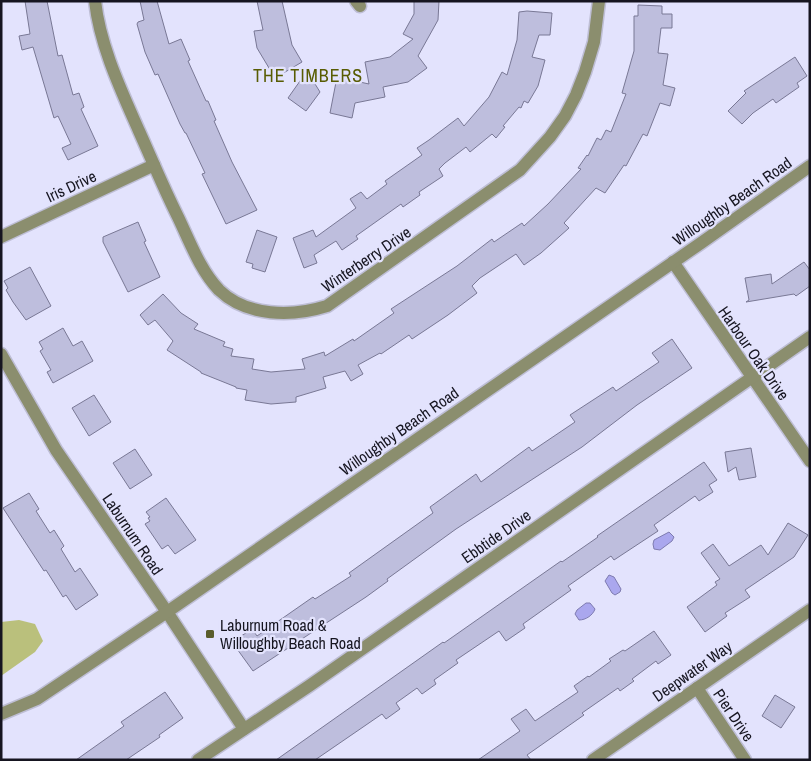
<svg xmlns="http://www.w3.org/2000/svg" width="811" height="761" font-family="'Archivo Narrow',sans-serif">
<rect width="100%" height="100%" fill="#e3e3fd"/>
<polygon fill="#bac07c" points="19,620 35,624 43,641 35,652 1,676 1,622"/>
<g fill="#aaa7ee" stroke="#7e7bb0">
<polygon points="669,532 674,537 672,541 660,550 654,549 653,544 654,540"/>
<polygon points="609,575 614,577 621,589 620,592 615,595 612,593 605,581"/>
<path d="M586,603H590L595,609C593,615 586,620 579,620L575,614L577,610Z"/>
</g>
<g fill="#bebedd" stroke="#797895">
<polygon points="25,1 47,1 58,56 62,55 73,95 79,93 84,107 81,109 98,146 68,160 62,148 71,144 58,116 54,118 33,47 22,50 19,36 30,34"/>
<polygon points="140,1 157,1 169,44 181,39 190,60 188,61 206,101 208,101 216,120 214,121 232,162 257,210 226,224 202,174 205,173 186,133 185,133 180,124 158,74 155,75 145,52 137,24 138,22 144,20"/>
<polygon points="257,1 282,1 292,45 302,62 275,78 257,48 254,31 263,30"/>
<polygon points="414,1 439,1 438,20 418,56 427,68 408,82 383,87 385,97 355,103 352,118 330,113 337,77 369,84 365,62 390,57 413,39 403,34 414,14"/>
<polygon points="638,5 662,6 662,14 672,14 672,28 661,28 658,53 668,54 663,85 675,88 670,106 660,103 647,136 643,134 626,166 624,165 605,193 596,188 564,223 569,228 541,253 524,265 516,254 480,278 472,286 477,293 448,315 412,339 409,335 381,354 380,353 358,365 363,374 351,381 345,371 323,377 326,388 296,397 296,402 271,404 245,400 247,390 236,388 236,387 201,373 201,372 167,350 173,341 155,320 148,325 140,315 163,294 181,313 198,324 194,329 225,342 223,346 233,349 231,356 254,359 252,369 271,372 305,369 302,359 324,352 325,356 353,339 354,341 394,313 391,309 457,266 492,239 494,242 522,223 524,226 548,204 581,169 578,168 587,155 588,156 597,138 601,140 606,130 611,132 626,94 622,93 634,51 634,16 638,16"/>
<polygon points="527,11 552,13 550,35 539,35 532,57 545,60 538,86 528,103 524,101 521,108 519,107 503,126 505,127 496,138 492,134 470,152 466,147 445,163 439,169 443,176 419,192 420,195 403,207 401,204 356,236 358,239 342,250 336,241 314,255 317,263 304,268 293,238 313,230 316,237 356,208 350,199 361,192 367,199 387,184 385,181 422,155 417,148 429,140 458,118 464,126 489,97 502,72 507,75 517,40 519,12"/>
<polygon points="795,57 807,76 797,83 799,87 776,103 773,99 753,113 742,124 728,111 746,93 744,91"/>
<polygon points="307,71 320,92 306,111 288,98"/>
<polygon points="138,222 146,241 144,242 160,277 128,292 103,242 103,237"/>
<polygon points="257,230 277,237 265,272 252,268 253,264 246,262"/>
<polygon points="804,262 810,270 810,286 796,296 794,294 746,302 749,300 745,278 771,274 772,284"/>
<polygon points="30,267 51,306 26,320 13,302 6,290 8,288 4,281"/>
<polygon points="63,328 73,346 82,341 93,361 53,383 47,372 51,370 40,351 43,349 39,342"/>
<polygon points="672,339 692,368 637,405 582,447 456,529 387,579 388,581 366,597 253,671 232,642 252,629 257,636 313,597 315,599 351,576 349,573 433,513 430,507 476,474 481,482 529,447 532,451 575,422 570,415 613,387 616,391 659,362 652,353"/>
<polygon points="94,395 111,422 89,436 72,408"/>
<polygon points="751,448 756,477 739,480 736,467 728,472 725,452"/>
<polygon points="135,449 152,475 130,489 113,463"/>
<polygon points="704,462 717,480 709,485 713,492 699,501 695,496 654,525 658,531 614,560 611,556 568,586 571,590 523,624 525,628 506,641 499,631 456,660 458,663 434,680 436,684 422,694 417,688 396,703 400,709 386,719 382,714 315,760 276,760 443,642 444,643 561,561 562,562 598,537 597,536"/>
<polygon points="29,493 39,509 36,511 50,533 54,530 64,546 61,549 75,572 80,568 98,595 76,610 66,595 63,597 46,570 44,571 3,508"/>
<polygon points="166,498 196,540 175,554 168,545 162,549 145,524 150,521 148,518 150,517 146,512"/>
<polygon points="788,523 808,535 794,557 745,590 750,597 725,613 727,616 705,632 687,607 717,585 715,582 720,579 701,553 713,544 729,566 761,545 768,555"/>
<polygon points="654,631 671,655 658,664 656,661 632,679 634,681 620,691 618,688 582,713 584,715 527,755 531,760 478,760 520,731 511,719 526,709 535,721 578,692 574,686 588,676 589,677 611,661 609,659 623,650 625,651"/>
<polygon points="165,692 183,718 159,735 160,737 126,760 76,760 124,726 121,722"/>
<polygon points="775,695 795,707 781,728 762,716"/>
</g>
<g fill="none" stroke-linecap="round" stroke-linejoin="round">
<g stroke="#bebed5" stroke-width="15">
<g id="minor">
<path d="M95,1C100,46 121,90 139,131C152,160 164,189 178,217C190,242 200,270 219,290C247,317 292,317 327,306L520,170L550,137L565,116L576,95L585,72L594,42L599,1"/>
<polyline points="356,1 360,6"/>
<polyline points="1,237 154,165"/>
<polyline points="673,262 810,461"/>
<polyline points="1,354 56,450 167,612 244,729"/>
<polyline points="697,688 745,760"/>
<polyline points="1,714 37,699 167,612 701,243 810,166"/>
<polyline points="198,760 309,686 810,337"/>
<polyline points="593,760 810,610"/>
</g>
</g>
<use href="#minor" stroke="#8b8e6e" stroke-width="12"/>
</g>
<rect fill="#5a5d2b" stroke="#e3e3fd" stroke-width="2" x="205" y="629" width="10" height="10" rx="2.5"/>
<g text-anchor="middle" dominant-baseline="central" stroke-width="4.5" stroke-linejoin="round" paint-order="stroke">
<g font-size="16" fill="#161520" stroke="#e3e3fd">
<text transform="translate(71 186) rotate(-25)">Iris Drive</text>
<text transform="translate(732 201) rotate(-35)">Willoughby Beach Road</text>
<text transform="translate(366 259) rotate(-34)">Winterberry Drive</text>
<text transform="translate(754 353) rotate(55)">Harbour Oak Drive</text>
<text transform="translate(399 431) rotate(-35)">Willoughby Beach Road</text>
<text transform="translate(133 534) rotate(56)">Laburnum Road</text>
<text transform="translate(496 536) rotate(-35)">Ebbtide Drive</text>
<text transform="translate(692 671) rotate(-35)">Deepwater Way</text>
<text transform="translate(734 715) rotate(56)">Pier Drive</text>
</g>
<g font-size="16" fill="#161520" stroke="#e3e3fd" text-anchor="start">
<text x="220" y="625">Laburnum Road &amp;<tspan x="220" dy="18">Willoughby Beach Road</tspan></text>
</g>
<g font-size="18" letter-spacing="1" fill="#585c03" stroke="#e3e3fd">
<text x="308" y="75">THE TIMBERS</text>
</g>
</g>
<rect width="811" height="761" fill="none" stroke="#161520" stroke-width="5"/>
</svg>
